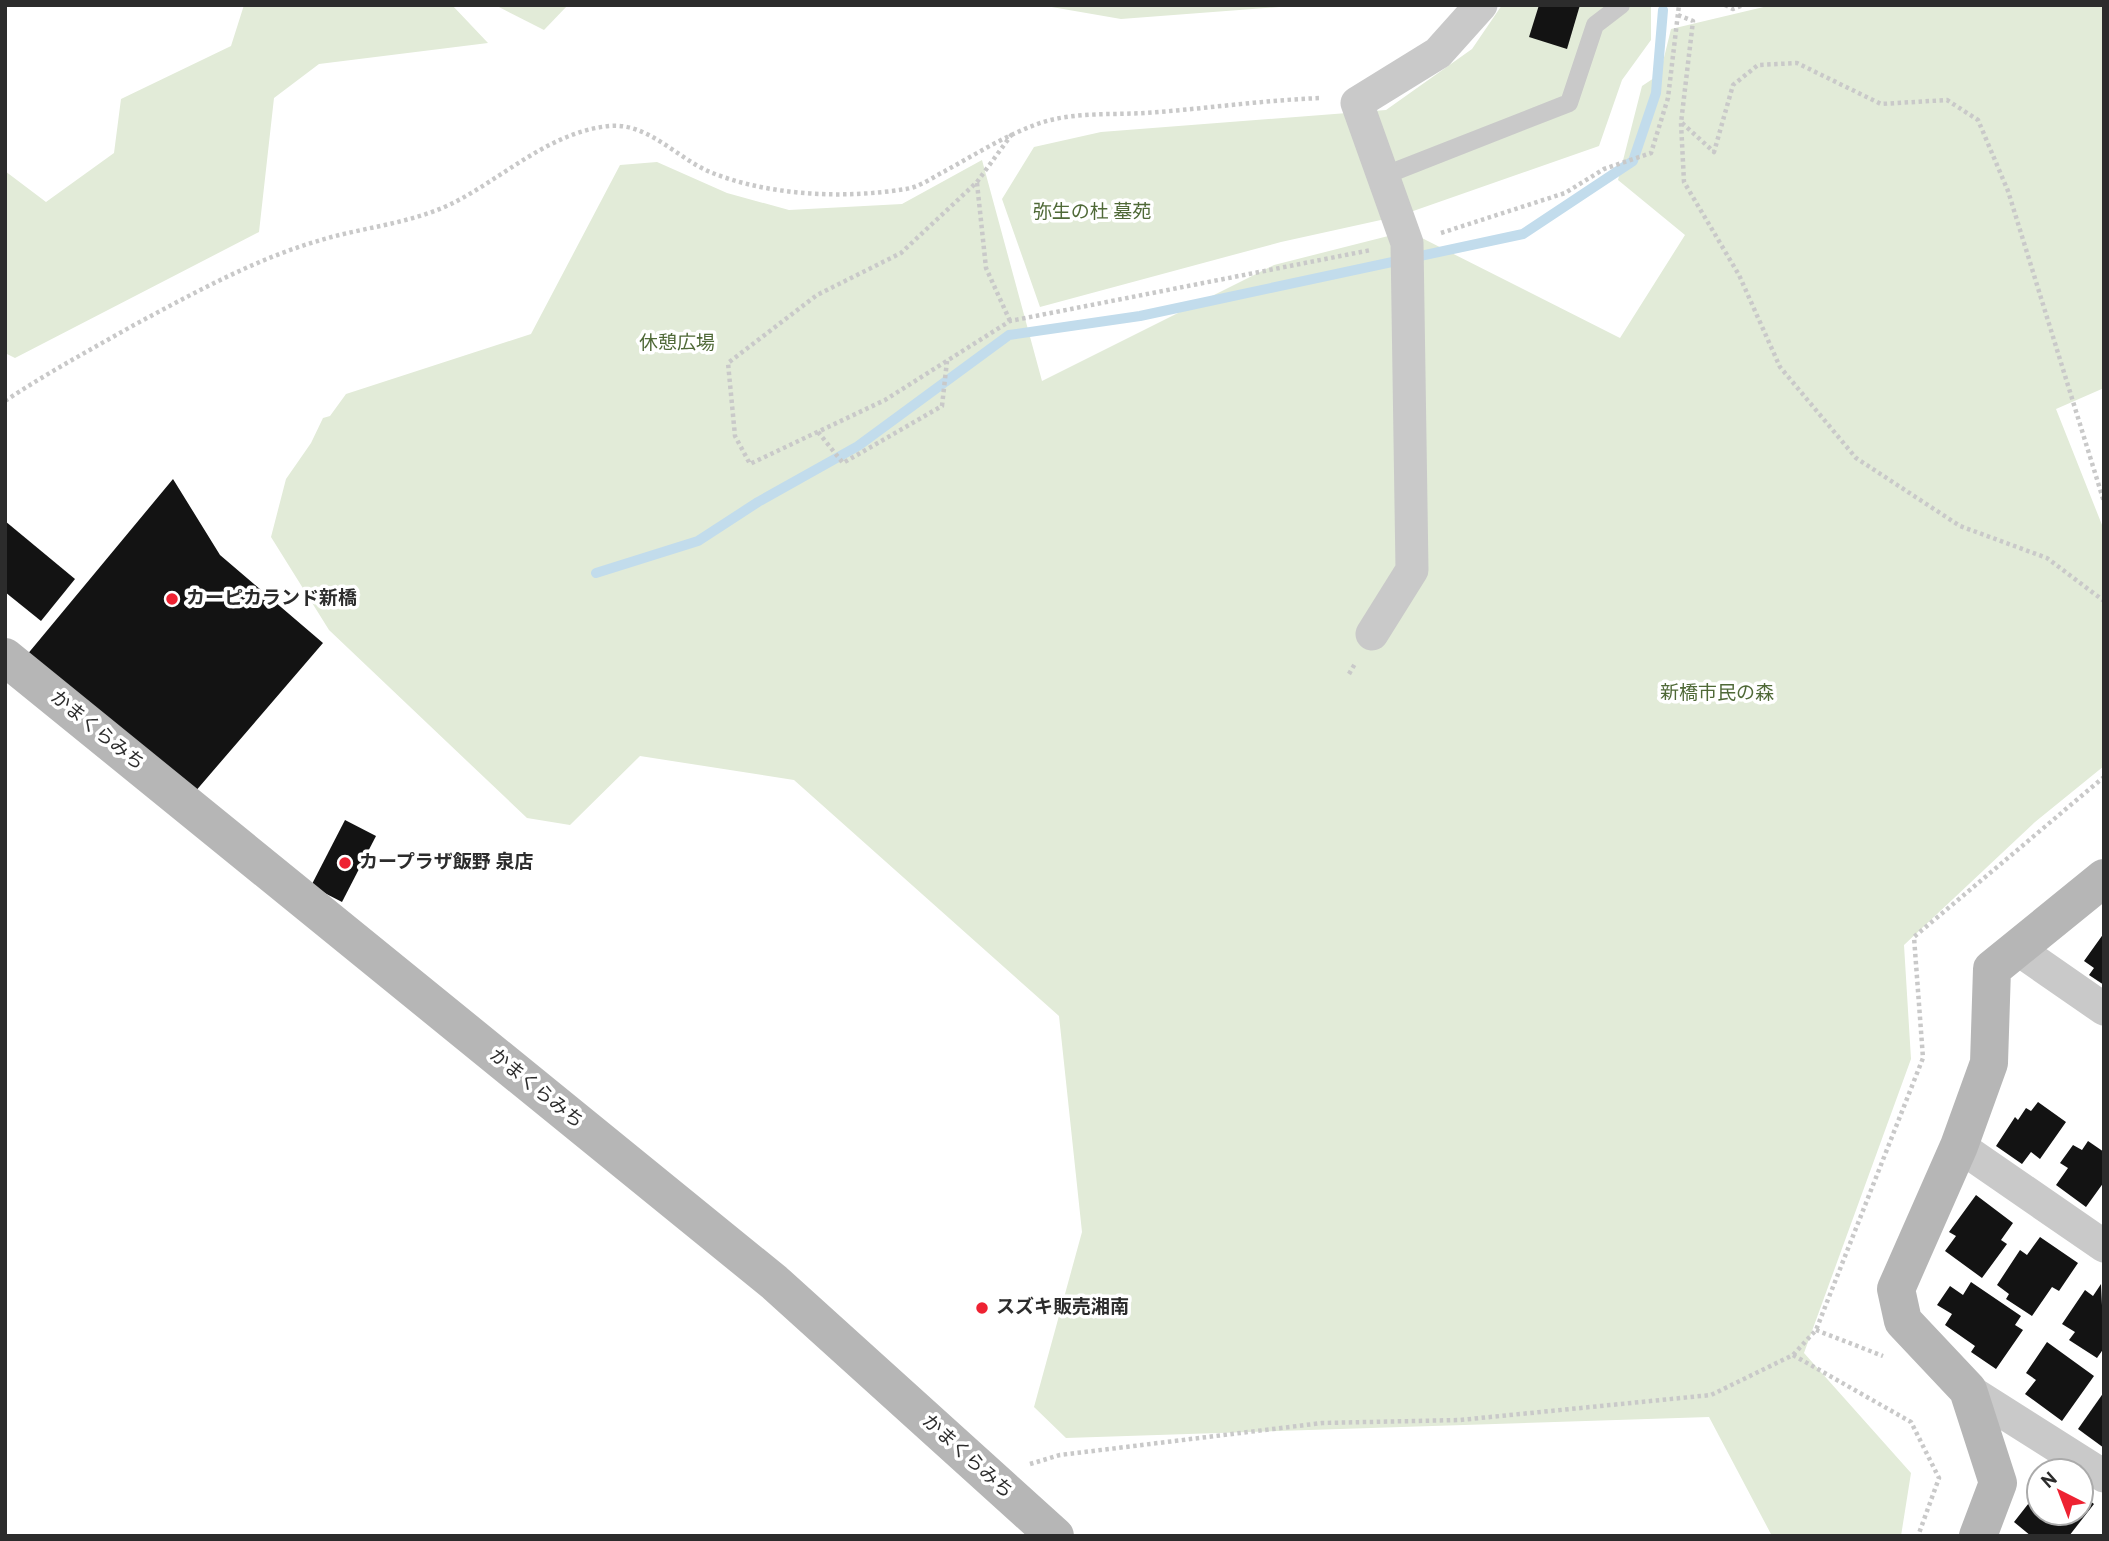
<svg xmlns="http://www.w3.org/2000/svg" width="2109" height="1541" font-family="Overpass,'Noto Sans JP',sans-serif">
<rect width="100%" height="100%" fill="#fff"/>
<g fill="#e2ebd8">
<polygon points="244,5 452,5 488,43 319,64 274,98 259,232 15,358 5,353 5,171 46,202 114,153 121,99 231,46"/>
<polygon points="495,5 568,5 544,30"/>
<polygon points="1040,5 1305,5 1121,19"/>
<polygon points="1502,5 1651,5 1651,40 1622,80 1599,146 1399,216 1281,242 1040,307 1002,199 1034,147 1101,132 1386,110 1472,49"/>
<polygon points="1772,5 2104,5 2104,388 2056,409 2104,530 2104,766 2035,822 1904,945 1911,1059 1804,1353 1911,1473 1901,1536 1772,1536 1709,1417 1066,1438 1034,1407 1082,1232 1059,1016 794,780 640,756 570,825 527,818 329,630 271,537 286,479 311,443 323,418 330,416 346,394 531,334 620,165 657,162 727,193 789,210 902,204 982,160 1042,381 1274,265 1408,231 1620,338 1685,235 1618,180 1642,86 1660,74 1671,29"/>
</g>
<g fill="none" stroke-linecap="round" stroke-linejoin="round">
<polyline stroke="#c2dcec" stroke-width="10" points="596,573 698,541 758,502 858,446 1009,335 1140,316 1523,234 1633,161 1656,93 1663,10"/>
</g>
<g fill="#131313">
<polygon points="1539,5 1580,5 1567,49 1529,37"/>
<polygon points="173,479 220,555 323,643 194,793 26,656"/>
<polygon points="5,521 75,579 41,621 5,592"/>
<polygon points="345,820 376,836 342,902 311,886"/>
<polygon points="2104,933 2104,985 2089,975 2094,968 2084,961"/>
<polygon points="2038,1102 2066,1122 2040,1159 2031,1152 2022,1164 1996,1146 2015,1117 2018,1120 2026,1108 2031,1111"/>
<polygon points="2088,1141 2104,1152 2104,1182 2086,1207 2056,1185 2068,1168 2060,1163 2073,1145 2082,1150"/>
<polygon points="1976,1195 2013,1223 2001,1240 2007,1244 1982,1278 1945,1251 1956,1236 1949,1232"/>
<polygon points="2040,1237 2078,1263 2059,1291 2052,1287 2032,1316 2006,1299 2009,1294 1997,1285 2020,1250 2027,1255"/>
<polygon points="1971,1282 2021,1316 2015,1325 2023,1330 1996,1369 1971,1352 1975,1346 1945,1325 1952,1314 1937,1305 1950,1286 1963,1295"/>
<polygon points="2101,1284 2104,1348 2097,1358 2069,1340 2075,1332 2062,1324 2085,1290 2093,1296"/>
<polygon points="2047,1342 2094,1376 2062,1421 2025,1394 2036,1380 2026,1373"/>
<polygon points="2104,1392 2104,1448 2078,1429"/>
<polygon points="2039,1490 2039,1513 2081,1513 2081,1494 2094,1504 2069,1536 2031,1536 2014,1522"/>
</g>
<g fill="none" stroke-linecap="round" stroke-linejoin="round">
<g stroke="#c9c9c9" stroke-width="4.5" stroke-dasharray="3.5 3.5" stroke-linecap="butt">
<polyline points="1725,5 1733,9 1743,5"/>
<polyline points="1678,15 1693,21 1681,123 1684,182 1739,275 1780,367 1856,458 1960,526 2047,558 2104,601"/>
<polyline points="1682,123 1714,152 1733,85 1758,65 1797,63 1881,104 1947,100 1978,120 2008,191 2104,502"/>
<polyline points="1012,134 977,182 901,253 817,295 728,363 735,436 750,464 885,400 1010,321 1371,250"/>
<polyline points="977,183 986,268 1010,321"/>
<polyline points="1441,233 1565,193 1604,169 1651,153 1668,98 1679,5"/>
<path d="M5,401C47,373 90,350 134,325C194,293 255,259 321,240C364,227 409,224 451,204C502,179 549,132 609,126C647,122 677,158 710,172C769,196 844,199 906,189C920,187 933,177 945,171C976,154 1006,135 1040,123C1074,112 1110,115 1145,113C1204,109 1263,100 1322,98"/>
<polyline points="818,432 843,463 942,406 947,361"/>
<polyline points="1349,674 1356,662"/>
<polyline points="1816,1330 1883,1356"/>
<polyline points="1793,1355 1911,1422 1939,1478 1918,1536"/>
<polyline points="1030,1464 1060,1455 1322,1423 1460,1420 1711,1395 1793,1355 1816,1330 1923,1058 1914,937 2104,777"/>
</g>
<polyline stroke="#c9c9c9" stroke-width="18" points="1383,176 1569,103 1595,25 1621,5"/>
<g stroke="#c9c9c9" stroke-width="33">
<polyline points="1372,634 1412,570 1407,243 1357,103 1438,53 1481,5"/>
<polyline points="2016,948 2104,1009"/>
<polyline points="1959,1146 2104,1246"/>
<polyline points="1968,1390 2104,1476"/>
</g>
<g stroke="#b6b6b6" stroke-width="38">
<polyline points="5,657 774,1282 1055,1536"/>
<polyline points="1978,1536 1998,1483 1968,1390 1903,1321 1896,1289 1959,1146 1989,1063 1992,969 2104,878"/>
</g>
</g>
<g fill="#ee2232" stroke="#fff" stroke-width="2.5">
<circle cx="172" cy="599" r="7"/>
<circle cx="345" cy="863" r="7"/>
<circle cx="982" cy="1308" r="7"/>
</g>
<g text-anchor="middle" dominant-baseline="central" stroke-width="7" stroke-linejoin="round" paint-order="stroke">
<g font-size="19" fill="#4f6937" stroke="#fff">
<text x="1092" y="213">弥生の杜 墓苑</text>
<text x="677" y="344">休憩広場</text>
<text x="1717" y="694">新橋市民の森</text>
</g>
<g font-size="19" font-weight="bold" fill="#2c2c2c" stroke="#fff" text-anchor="start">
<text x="186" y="599">カーピカランド新橋</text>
<text x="359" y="863">カープラザ飯野 泉店</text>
<text x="996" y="1308">スズキ販売湘南</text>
</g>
<g font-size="19" fill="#2c2c2c" stroke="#fff">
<text transform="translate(97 731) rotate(39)">かまくらみち</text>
<text transform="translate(536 1089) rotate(39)">かまくらみち</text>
<text transform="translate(967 1457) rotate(42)">かまくらみち</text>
</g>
</g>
<rect width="2109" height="1541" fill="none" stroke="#2c2c2c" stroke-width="14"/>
<g transform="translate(2060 1492) rotate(318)"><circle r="33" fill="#ffffff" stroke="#ababab" stroke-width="2"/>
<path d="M0-5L12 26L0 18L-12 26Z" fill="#ee2232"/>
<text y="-10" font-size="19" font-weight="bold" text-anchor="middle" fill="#2c2c2c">N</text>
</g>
</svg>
